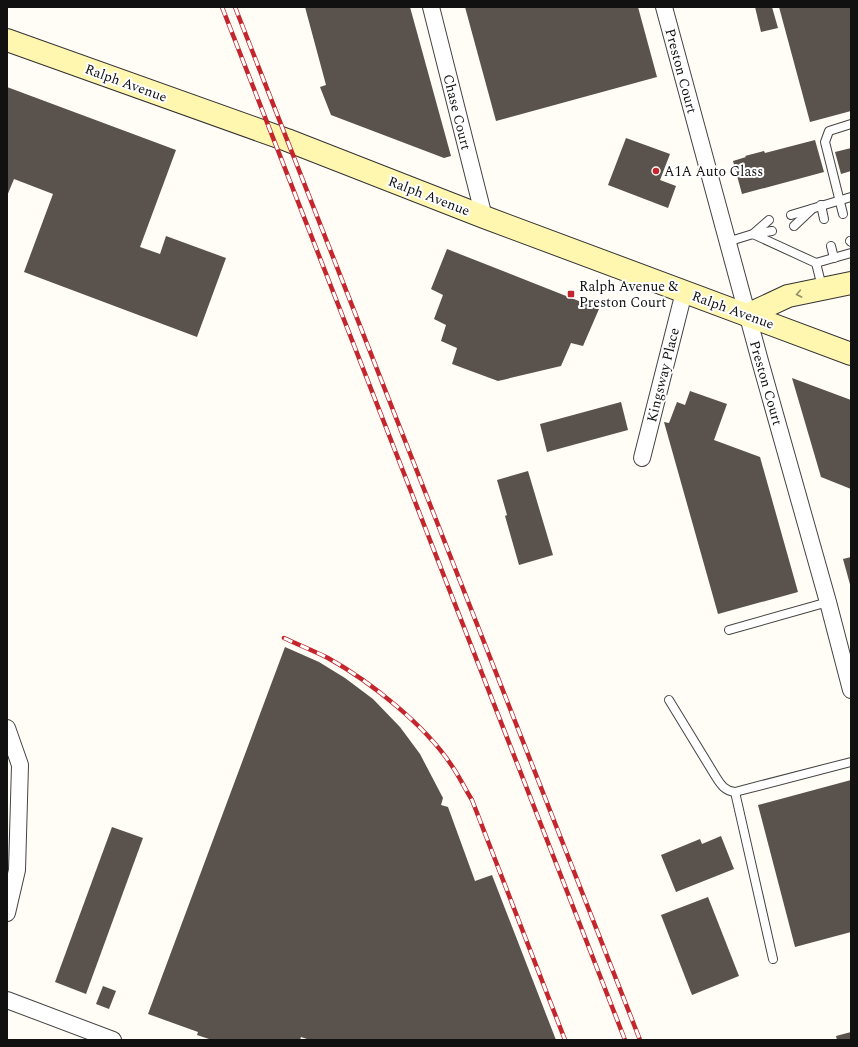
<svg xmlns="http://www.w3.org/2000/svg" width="858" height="1047" font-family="Spectral,serif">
<rect width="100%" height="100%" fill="#fffdf5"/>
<g fill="#5a524d">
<polygon points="305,7 410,7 451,156 444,158 331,115 320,87 326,85"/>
<polygon points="465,7 638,7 657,77 496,121"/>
<polygon points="755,7 772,7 778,28 761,32"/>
<polygon points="779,7 851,7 851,111 810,122"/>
<polygon points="7,87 176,150 140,247 160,254 166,236 226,258 197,337 24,272 53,194 14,179 7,196"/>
<polygon points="626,138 670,154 660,180 676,186 668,208 608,185"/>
<polygon points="815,140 824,172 742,194 733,161 746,157 745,156 764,151 765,153"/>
<polygon points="851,148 851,171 841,174 835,152"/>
<polygon points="447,249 599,309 583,346 571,343 561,366 498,381 452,364 457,348 441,341 446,325 434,319 443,295 431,289"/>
<polygon points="792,378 851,400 851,489 821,477"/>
<polygon points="690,391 727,404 714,440 760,457 798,592 718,614 664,422 669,423 677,402 685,405"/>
<polygon points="621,402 628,430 547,452 540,424"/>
<polygon points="528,471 553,555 519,565 505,516 507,515 497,480"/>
<polygon points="851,557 851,588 843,559"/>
<polygon points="285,647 319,662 345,678 373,699 400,727 420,754 443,798 441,805 448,807 475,881 492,875 556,1040 310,1040 301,1037 300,1040 212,1040 197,1035 198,1032 148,1014"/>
<polygon points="851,780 851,932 795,947 758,805"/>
<polygon points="112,827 143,838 86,994 55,982"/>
<polygon points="721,836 734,869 676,892 661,855 700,839 702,844"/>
<polygon points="708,897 739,976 692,995 661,915"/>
<polygon points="103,986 116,991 109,1009 96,1004"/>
<polygon points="851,1032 851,1040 837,1040 836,1036"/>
</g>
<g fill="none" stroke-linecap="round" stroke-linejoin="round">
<g stroke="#444" stroke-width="10">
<g id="lane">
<polyline points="821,205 824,219"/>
<polyline points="843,214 825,142 829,131 851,124"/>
<polyline points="791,215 851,197"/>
<polyline points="794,226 812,209"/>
<polyline points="753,234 769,220"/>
<polyline points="754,234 772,231"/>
<polyline points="850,241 851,242"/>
<polyline points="727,242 753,234 816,263 822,287"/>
<polyline points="831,246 834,258"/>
<polyline points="816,263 851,253"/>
<polyline points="729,630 828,602"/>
<path d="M669,700L716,777C721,785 725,791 735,792L851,762"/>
<polyline points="735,792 773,959"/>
</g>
</g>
<g stroke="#444" stroke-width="18">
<g id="street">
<polyline points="431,7 484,217"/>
<polyline points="664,7 760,361 828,602 851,690"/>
<polyline points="642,458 684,292"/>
<polyline points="7,728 20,765 17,870 7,913"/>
<polyline points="7,1000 113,1040"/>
</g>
</g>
<g stroke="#333" stroke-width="24">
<g id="secondary">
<polyline points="7,40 287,140 484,217 851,354"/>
<polyline points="747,315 788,296 851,283"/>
</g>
</g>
<use href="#lane" stroke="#fff" stroke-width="8"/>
<use href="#street" stroke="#fff" stroke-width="16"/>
<use href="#secondary" stroke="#fff6b0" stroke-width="22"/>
<g stroke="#c4262e" stroke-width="4.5">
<g id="rail">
<polyline points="222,7 625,1040"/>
<polyline points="235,7 640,1040"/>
<path d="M284,638C299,645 314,651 328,658C371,682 425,725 452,766C459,776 465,789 472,800L565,1040"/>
</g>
</g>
<use href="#rail" stroke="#fff" stroke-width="3" stroke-dasharray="9" stroke-linecap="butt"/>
</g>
<defs><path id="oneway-chevron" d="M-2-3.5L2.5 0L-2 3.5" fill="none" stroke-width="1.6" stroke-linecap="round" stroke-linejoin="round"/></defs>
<use stroke="#948f68" href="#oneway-chevron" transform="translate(799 294) rotate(169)"/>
<g fill="#c4262e" stroke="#fff" stroke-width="1.5">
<circle cx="656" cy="171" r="4"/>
<rect x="567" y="290" width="8" height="8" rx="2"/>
</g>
<g text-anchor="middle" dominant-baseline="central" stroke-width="4" stroke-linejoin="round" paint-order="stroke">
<g font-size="14" fill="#111" stroke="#fff">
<text transform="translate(681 71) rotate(75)">Preston Court</text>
<text transform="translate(126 83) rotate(20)">Ralph Avenue</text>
<text transform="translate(457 112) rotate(76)">Chase Court</text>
<text transform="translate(429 196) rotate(21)">Ralph Avenue</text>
<text transform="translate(733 310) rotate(20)">Ralph Avenue</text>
<text transform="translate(663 375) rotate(-76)">Kingsway Place</text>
<text transform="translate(766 383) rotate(74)">Preston Court</text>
</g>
<g font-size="14" fill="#111" stroke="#fff" text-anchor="start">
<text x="664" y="171">A1A Auto Glass</text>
<text x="579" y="286">Ralph Avenue &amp;<tspan x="579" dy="16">Preston Court</tspan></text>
</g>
</g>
<rect width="858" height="1047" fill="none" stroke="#111111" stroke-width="16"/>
</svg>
